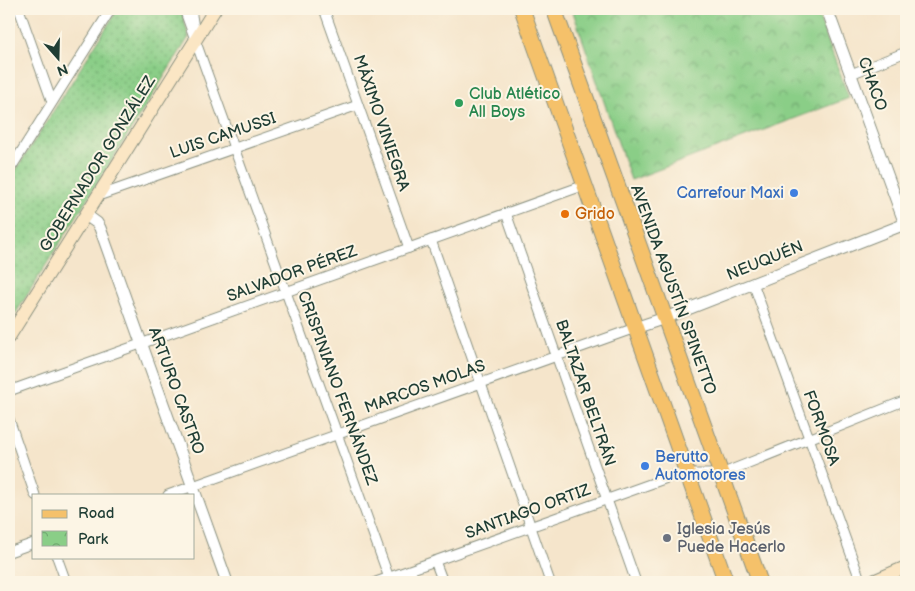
<svg xmlns="http://www.w3.org/2000/svg" width="915" height="591" font-family="'Balsamiq Sans',sans-serif">
<defs>
<pattern id="grass-dots" width="8" height="8" patternUnits="userSpaceOnUse" patternTransform="scale(1.25)"><rect width="8" height="8" fill="#8ace87"/><path d="M2 2h.1M6 6h.1" fill="none" stroke="#70a86f" stroke-width="1.8" stroke-linecap="round"/></pattern>
<pattern id="park-crowns" width="20" height="18" patternUnits="userSpaceOnUse" patternTransform="scale(1.25)"><rect width="20" height="18" fill="#8ace87"/><path d="M2 6a3 3 0 1 1 6 0M12 15a3 3 0 1 1 6 0" fill="none" stroke="#70a86f"/></pattern>
</defs>
<rect width="100%" height="100%" fill="#fcf5e5"/>
<filter id="ink" filterUnits="userSpaceOnUse"><feTurbulence type="fractalNoise" baseFrequency=".02" numOctaves="2"/><feDisplacementMap in="SourceGraphic" scale="10" xChannelSelector="R" yChannelSelector="G"/><feConvolveMatrix kernelMatrix="1 2 1 2 8 2 1 2 1" color-interpolation-filters="sRGB"/></filter>
<filter id="wash" filterUnits="userSpaceOnUse"><feTurbulence type="fractalNoise" baseFrequency=".0096" numOctaves="4" result="noise"/><feDisplacementMap in="SourceGraphic" scale="20" xChannelSelector="R" yChannelSelector="G"/><feGaussianBlur stdDeviation="1.12" result="paint"/><feColorMatrix in="noise" values="0 0 0 0 0 0 0 0 0 0 0 0 0 0 0 0 0 1.4 0 .05"/><feComposite in="paint" operator="in"/></filter>
<g filter="url(#wash)">
<rect width="100%" height="100%" fill="#f5e5cb"/>
<polygon fill="url(#grass-dots)" stroke="#54865e" points="118,9 181,9 189,37 9,324 9,181"/>
<polygon fill="url(#park-crowns)" stroke="#54865e" points="572,9 816,9 849,98 631,180"/>
</g>
<g filter="url(#ink)">
<g fill="none" stroke-linecap="round" stroke-linejoin="round">
<g stroke="#8a9180" stroke-width="11">
<g id="minor">
<polyline points="19,9 52,102"/>
<polyline points="184,9 389,578"/>
<polyline points="191,9 195,35"/>
<polyline points="324,9 409,248"/>
<polyline points="851,74 906,52"/>
<polyline points="9,171 111,9"/>
<polyline points="98,196 358,105"/>
<polyline points="506,213 636,582"/>
<polyline points="431,240 550,582"/>
<polyline points="753,283 861,582"/>
<polyline points="9,391 585,185"/>
<polyline points="9,419 35,495"/>
<polyline points="168,495 635,328"/>
<polyline points="9,552 34,543"/>
<polyline points="57,557 66,582"/>
<polyline points="435,561 443,582"/>
<polyline points="376,582 678,474 721,474 906,400"/>
</g>
</g>
<g stroke="#8a9180" stroke-width="13">
<g id="tertiary">
<polyline points="86,215 97,223 100,228 227,582"/>
<polyline points="635,328 665,318 905,224 827,9"/>
</g>
</g>
<g stroke="#8a9180" stroke-width="14">
<g id="secondary">
<polyline points="9,337 215,9"/>
<polyline points="871,582 906,567"/>
</g>
</g>
<g stroke="#8a9180" stroke-width="17">
<g id="primary">
<polyline points="522,9 726,582"/>
<polyline points="554,9 760,582"/>
</g>
</g>
<polyline stroke="#8a9180" stroke-width="2" stroke-dasharray="1 4" stroke-linecap="butt" points="9,186 13,180"/>
<use href="#minor" stroke="#fff" stroke-width="9"/>
<use href="#tertiary" stroke="#fff" stroke-width="11"/>
<use href="#secondary" stroke="#fbe6c4" stroke-width="12"/>
<use href="#primary" stroke="#f5c16b" stroke-width="15"/>
</g>
</g>
<circle fill="#2e9e5b" stroke="#fcf5e5" stroke-width="2" cx="459" cy="103" r="5"/>
<g fill="#3f7fe0" stroke="#fcf5e5" stroke-width="2">
<circle cx="794" cy="193" r="5"/>
<circle cx="645" cy="466" r="5"/>
</g>
<circle fill="#e8710a" stroke="#fcf5e5" stroke-width="2" cx="565" cy="214" r="5"/>
<circle fill="#6b7280" stroke="#fcf5e5" stroke-width="2" cx="667" cy="538" r="5"/>
<g text-anchor="middle" dominant-baseline="central" stroke-width="4" stroke-linejoin="round" paint-order="stroke">
<g font-size="16" fill="#1f3d34" stroke="#fcf5e5">
<text transform="translate(872 84) rotate(70)">CHACO</text>
<text transform="translate(381 123) rotate(71)">MÁXIMO VINIEGRA</text>
<text transform="translate(223 136) rotate(-19)">LUIS CAMUSSI</text>
<text transform="translate(98 164) rotate(-58)">GOBERNADOR GONZÁLEZ</text>
<text transform="translate(765 261) rotate(-22)">NEUQUÉN</text>
<text transform="translate(292 274) rotate(-20)">SALVADOR PÉREZ</text>
<text transform="translate(673 290) rotate(70)">AVENIDA AGUSTÍN SPINETTO</text>
<text transform="translate(425 387) rotate(-20)">MARCOS MOLAS</text>
<text transform="translate(337 388) rotate(70)">CRISPINIANO FERNÁNDEZ</text>
<text transform="translate(176 391) rotate(70)">ARTURO CASTRO</text>
<text transform="translate(585 393) rotate(71)">BALTAZAR BELTRÁN</text>
<text transform="translate(821 428) rotate(70)">FORMOSA</text>
<text transform="translate(528 512) rotate(-20)">SANTIAGO ORTIZ</text>
</g>
<g font-size="16" fill="#27864d" stroke="#fcf5e5" text-anchor="start">
<text x="469" y="94">Club Atlético<tspan x="469" dy="18">All Boys</tspan></text>
</g>
<g font-size="16" fill="#366cbe" stroke="#fcf5e5" text-anchor="end">
<text x="784" y="193">Carrefour Maxi</text>
<text x="655" y="457" text-anchor="start">Berutto<tspan x="655" dy="18">Automotores</tspan></text>
</g>
<g font-size="16" fill="#c56008" stroke="#fcf5e5" text-anchor="start">
<text x="575" y="214">Grido</text>
</g>
<g font-size="16" fill="#5b616d" stroke="#fcf5e5" text-anchor="start">
<text x="677" y="529">Iglesia Jesús<tspan x="677" dy="18">Puede Hacerlo</tspan></text>
</g>
</g>
<rect width="915" height="591" fill="none" stroke="#fcf5e5" stroke-width="30"/>
<rect x="32" y="494" width="162" height="65" fill="#fcf5e5" stroke="#a4ab9e"/>
<rect x="42" y="510" width="25" height="8" fill="#f5c16b" stroke="#a4ab9e"/>
<text x="78" y="518" font-size="15" fill="#1f3d34">Road</text>
<rect x="42" y="531" width="25" height="15" fill="url(#park-crowns)" stroke="#a4ab9e"/>
<text x="78" y="544" font-size="15" fill="#1f3d34">Park</text>
<g transform="translate(58 58) rotate(160)" stroke="#fcf5e5" stroke-width="4" paint-order="stroke">
<path d="M0-4L9 19L0 12L-9 19Z" fill="#1f3d34"/>
<text y="-8" font-size="14" font-weight="bold" text-anchor="middle" fill="#1f3d34">N</text>
</g>
</svg>
